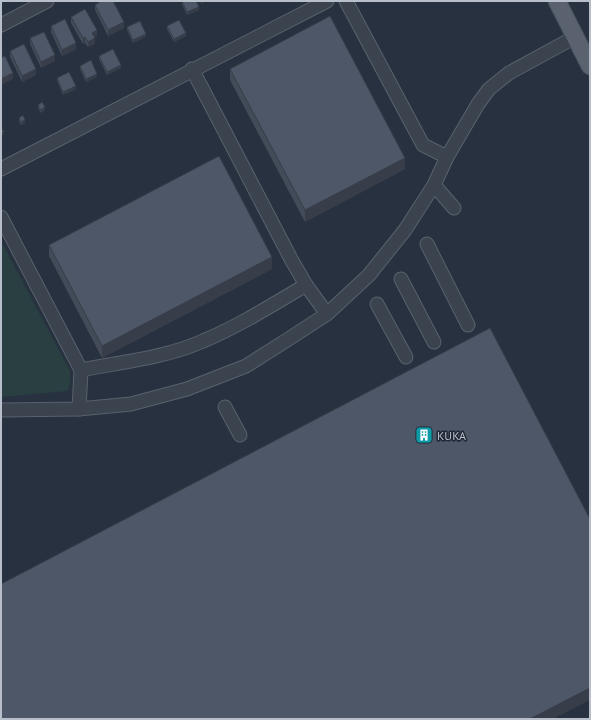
<svg xmlns="http://www.w3.org/2000/svg" width="591" height="720" font-family="'PT Sans',sans-serif">
<rect width="100%" height="100%" fill="#27313f"/>
<polygon fill="#2a3f41" points="1,241 70,371 70,383 68,391 1,397"/>
<g fill="none" stroke-linecap="round" stroke-linejoin="round">
<g stroke="#59616d" stroke-width="15">
<g id="minor">
<polyline points="346,1 423,145 447,157"/>
<polyline points="1,25 47,1"/>
<polyline points="192,69 291,259 306,285 327,314"/>
<polyline points="1,169 327,1"/>
<polyline points="434,185 454,208"/>
<polyline points="1,217 81,370 79,409"/>
<polyline points="427,244 468,325"/>
<polyline points="401,279 434,342"/>
<polyline points="377,304 406,357"/>
<path d="M81,370C121,362 165,358 203,341C239,326 272,305 306,285"/>
<polyline points="225,407 240,435"/>
<polyline points="1,410 79,409 131,404 187,389 246,366 287,340 327,314 369,275 405,230 434,185 447,157 478,104 489,89 509,73 575,37"/>
</g>
</g>
<g stroke="#454c59" stroke-width="19">
<polyline id="major" points="557,1 590,66"/>
</g>
<use href="#minor" stroke="#3b434f" stroke-width="13"/>
<use href="#major" stroke="#5a626f" stroke-width="17"/>
</g>
<g fill="#434b59">
<polygon points="182,1 199,10 187,15 182,4"/>
<polygon points="95,5 124,28 108,36 95,10"/>
<polygon points="71,17 97,36 95,37 95,44 88,47 85,43 83,44 71,23"/>
<polygon points="51,26 76,49 62,56 51,32"/>
<polygon points="167,26 186,36 174,42 167,29"/>
<polygon points="127,27 146,37 133,43 127,30"/>
<polygon points="30,38 55,61 41,68 30,44"/>
<polygon points="10,51 36,75 22,82 10,57"/>
<polygon points="99,56 121,68 107,75 99,59"/>
<polygon points="80,66 97,77 86,82 80,69"/>
<polygon points="230,69 405,169 305,222 230,80"/>
<polygon points="57,78 76,89 63,95 57,81"/>
<polygon points="38,105 45,110 41,113 38,108"/>
<polygon points="19,118 25,123 21,125 19,121"/>
<polygon points="49,245 272,269 102,358 49,256"/>
</g>
<g fill="#373d49">
<polygon points="201,1 207,1 201,4"/>
<polygon points="199,7 199,10 187,15 187,12"/>
<polygon points="124,22 124,28 108,36 108,30"/>
<polygon points="97,30 97,36 92,39 92,33"/>
<polygon points="186,33 186,36 174,42 174,39"/>
<polygon points="146,34 146,37 133,43 133,40"/>
<polygon points="85,37 85,43 83,44 83,38"/>
<polygon points="95,38 95,44 88,47 88,42"/>
<polygon points="76,43 76,49 62,56 62,50"/>
<polygon points="55,55 55,61 41,68 41,62"/>
<polygon points="121,65 121,68 107,75 107,72"/>
<polygon points="36,69 36,75 22,82 22,76"/>
<polygon points="13,73 13,79 1,85 1,79"/>
<polygon points="97,74 97,77 86,82 86,79"/>
<polygon points="76,86 76,89 63,95 63,92"/>
<polygon points="45,107 45,110 41,113 41,110"/>
<polygon points="25,120 25,123 21,125 21,122"/>
<polygon points="4,132 4,135 1,136 1,133"/>
<polygon points="405,158 405,169 305,222 305,210"/>
<polygon points="272,257 272,269 102,358 102,346"/>
<polygon points="590,688 590,700 553,719 530,719"/>
</g>
<g fill="#4e5768" stroke="#373d49">
<polygon points="101,1 113,1 124,22 108,30 95,5"/>
<polygon points="182,1 196,1 199,7 187,12"/>
<polygon points="85,9 97,30 92,33 95,38 88,42 85,37 83,38 71,17"/>
<polygon points="330,16 405,158 305,210 230,69"/>
<polygon points="65,19 76,43 62,50 51,26"/>
<polygon points="179,20 186,33 174,39 167,26"/>
<polygon points="140,21 146,34 133,40 127,27"/>
<polygon points="44,32 55,55 41,62 30,38"/>
<polygon points="24,44 36,69 22,76 10,51"/>
<polygon points="113,49 121,65 107,72 99,56"/>
<polygon points="5,56 13,73 1,79 1,58"/>
<polygon points="91,60 97,74 86,79 80,66"/>
<polygon points="69,72 76,86 63,92 57,78"/>
<polygon points="42,102 45,107 41,110 38,105"/>
<polygon points="23,115 25,120 21,122 19,118"/>
<polygon points="1,127 4,132 1,133"/>
<polygon points="219,156 272,257 102,346 49,245"/>
<polygon points="490,328 590,519 590,688 530,719 1,719 1,584"/>
</g>
<defs>
<g id="building-square" transform="scale(0.9)"><rect x="-9" y="-9" width="18" height="18" rx="4" fill="#0f9aa8" stroke="#202835"/><path d="M-4-6H4V6H1V3H-1V6H-4ZM-2.5-4.3h1.7v1.8h-1.7ZM.8-4.3h1.7v1.8H.8ZM-2.5-1h1.7V.8h-1.7ZM.8-1h1.7V.8H.8Z" fill="#fff"/></g>
</defs>
<g fill-rule="evenodd">
<use href="#building-square" x="424" y="435"/>
</g>
<g text-anchor="middle" dominant-baseline="central" stroke-width="3" stroke-linejoin="round" paint-order="stroke">
<g font-size="12" fill="#b8beca" stroke="#202835" text-anchor="start">
<text x="437" y="435">KUKA</text>
</g>
</g>
<rect width="591" height="720" fill="none" stroke="#b8beca" stroke-width="4"/>
</svg>
